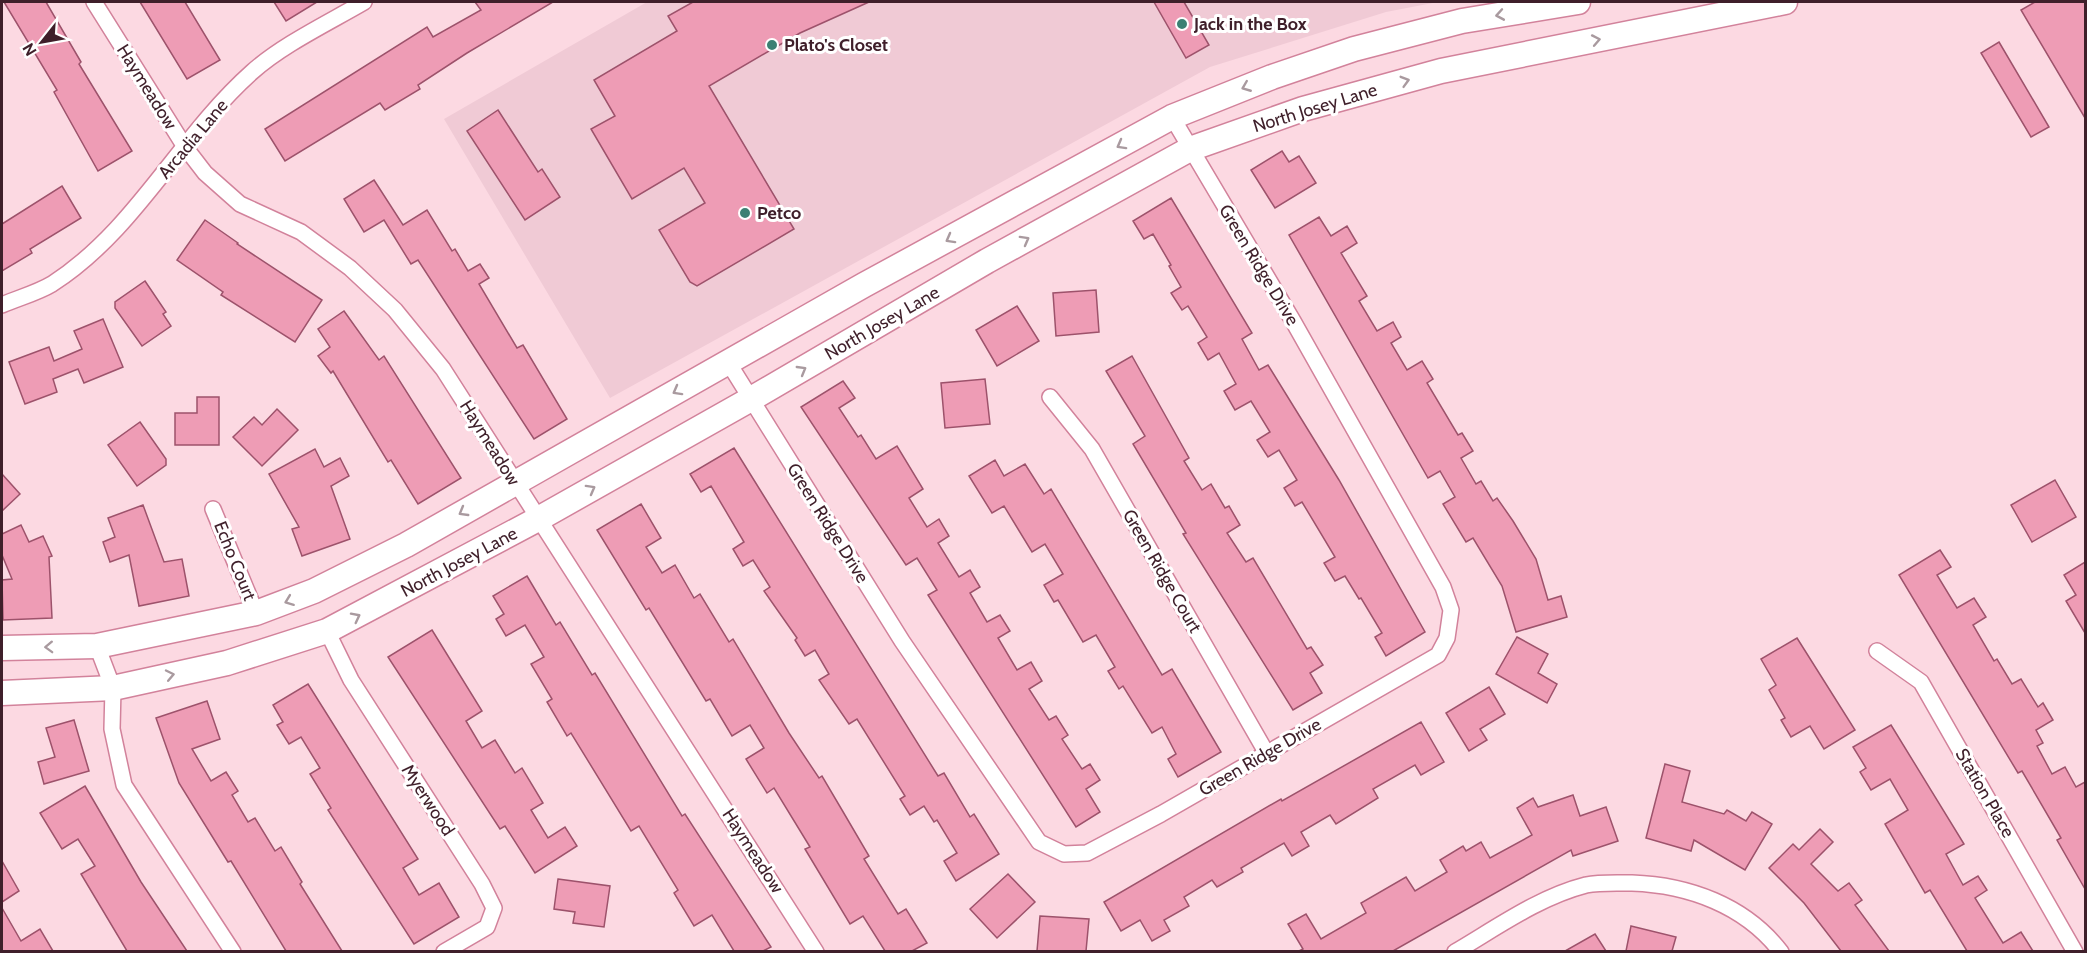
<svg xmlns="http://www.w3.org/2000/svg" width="2087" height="953" font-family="Cabin,sans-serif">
<rect width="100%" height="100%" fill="#fcd9e2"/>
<polygon fill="#f0cad5" points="647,2 1438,2 1386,12 1210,67 610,398 444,119"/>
<g fill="#ee9cb5" stroke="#9d526b" stroke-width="1.5">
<polygon points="4,2 46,2 81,62 79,64 132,151 98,171 54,92 57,90"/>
<polygon points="140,2 185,2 220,60 187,79"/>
<polygon points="274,2 317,2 286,21"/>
<polygon points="475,2 553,2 467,53 418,85 420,89 385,110 380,103 285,161 265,129 427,27 433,37 481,10"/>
<polygon points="693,2 869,2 800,33 709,86 794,229 697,286 690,282 659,230 705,203 684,168 632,199 591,129 615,116 594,80 677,31 668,16"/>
<polygon points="1154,2 1184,2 1209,45 1186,58"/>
<polygon points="2035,2 2085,2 2085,118 2021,10"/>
<polygon points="1999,42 2049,127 2031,137 1981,53"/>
<polygon points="498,110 538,172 542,169 560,197 525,220 467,131"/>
<polygon points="1282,151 1289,162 1299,156 1316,183 1275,208 1251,170"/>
<polygon points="374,180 403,225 427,210 452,251 455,249 468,271 480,264 489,278 479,284 517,348 523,345 567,419 534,439 418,260 411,264 384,220 364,232 344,199"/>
<polygon points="62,186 81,218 30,249 32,253 2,271 2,224"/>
<polygon points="1171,198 1252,333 1242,339 1259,370 1268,365 1339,480 1425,632 1386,656 1375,637 1382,633 1361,598 1359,599 1345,576 1335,581 1324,563 1335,557 1302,502 1295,506 1284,488 1297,480 1279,450 1268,457 1257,440 1270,432 1251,401 1235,410 1224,391 1236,384 1219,353 1208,360 1198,343 1207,337 1188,306 1182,310 1171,293 1181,287 1169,266 1171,265 1153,234 1144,239 1133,221"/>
<polygon points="1319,217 1331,236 1347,226 1357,243 1341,253 1367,296 1359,301 1377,331 1393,322 1401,337 1391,343 1407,370 1422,361 1433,379 1427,383 1458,435 1462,433 1473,451 1461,458 1476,484 1481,481 1493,501 1497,498 1513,521 1536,559 1548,600 1561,596 1567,617 1516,632 1502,586 1473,538 1466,542 1443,504 1455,497 1440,471 1428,478 1289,235"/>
<polygon points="205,220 238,243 237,244 322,300 295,342 221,295 223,292 177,260"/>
<polygon points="145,281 166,312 163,314 171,326 142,346 115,308 115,302"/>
<polygon points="1096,290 1099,332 1056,336 1053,293"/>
<polygon points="1017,306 1039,341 997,366 976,330"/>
<polygon points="344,311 379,360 384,356 461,478 418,504 391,460 388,462 333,371 331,373 318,356 330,347 318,329"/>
<polygon points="103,319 123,367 84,383 78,369 53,379 57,392 25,404 9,362 49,347 54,361 82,349 74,331"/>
<polygon points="1132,356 1189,458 1184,461 1202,490 1211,484 1225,508 1229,506 1240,525 1227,533 1246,562 1253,558 1307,649 1311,647 1323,665 1310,673 1322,693 1293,710 1183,534 1186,533 1133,444 1145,436 1106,371"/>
<polygon points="985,379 990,424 945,428 941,383"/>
<polygon points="843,381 855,398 839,408 858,437 861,435 876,459 897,446 923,489 909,498 927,527 939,519 949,536 938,543 959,577 970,570 980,587 970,593 987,622 1000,615 1010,631 998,638 1017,670 1031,662 1042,681 1029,689 1049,720 1056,716 1068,735 1062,739 1082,769 1090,764 1100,780 1086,789 1100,812 1076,827 928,595 937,590 917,558 906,565 801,407"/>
<polygon points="197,397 219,397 219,445 175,445 175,413 197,413"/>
<polygon points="277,409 298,430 262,466 233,437 254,417 262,425"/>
<polygon points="140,422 166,459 166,465 137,486 108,445"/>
<polygon points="734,448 938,776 944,773 970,817 974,814 999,854 956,881 944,861 957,853 937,820 934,822 924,806 910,815 900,799 905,796 857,719 849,724 819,680 829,674 815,650 805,656 795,640 797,638 764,591 770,587 753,560 743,566 733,549 744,542 711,486 701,492 690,474"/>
<polygon points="315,449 324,467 340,458 349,476 331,486 350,539 302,556 292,529 299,527 269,474"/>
<polygon points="995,460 1004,476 1025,464 1044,494 1051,489 1162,675 1172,669 1221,752 1178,777 1168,759 1176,754 1162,727 1152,733 1123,686 1119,689 1108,671 1115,667 1096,635 1083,642 1058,600 1054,602 1044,585 1063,574 1045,544 1032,552 1004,506 992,513 969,476"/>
<polygon points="2,474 20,494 2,511"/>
<polygon points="2055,480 2076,517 2032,542 2011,505"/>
<polygon points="641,504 661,538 646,547 662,573 675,565 694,598 700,594 729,642 733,639 789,733 819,778 822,776 842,810 869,856 864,859 898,914 906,909 927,943 912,951 885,951 863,916 850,924 805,849 810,847 774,788 767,793 746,759 764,748 750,725 732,736 710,699 706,701 649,608 646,610 597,530"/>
<polygon points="143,505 164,562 182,559 189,596 139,606 129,555 110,562 103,542 115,537 108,518"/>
<polygon points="21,525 29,542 43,536 52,556 49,557 52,618 3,620 2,580 12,579 2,555 2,534"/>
<polygon points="1940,550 1951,567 1937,575 1957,608 1974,598 1986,617 1973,625 1994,661 1997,659 2012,684 2021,679 2038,707 2043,703 2053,720 2036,730 2043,743 2037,746 2052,774 2065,767 2076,787 2085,782 2085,889 2057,840 2061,838 2022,771 2018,773 1899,575"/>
<polygon points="2085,562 2085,633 2066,601 2076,595 2064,575"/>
<polygon points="527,576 556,625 560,622 592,675 595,673 682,816 685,814 771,947 763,951 734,951 712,915 694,926 674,893 678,890 639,826 631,831 571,733 567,736 547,702 552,699 531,664 544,657 525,625 506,636 496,619 504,614 493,596"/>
<polygon points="432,630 482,711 466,721 482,748 495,740 515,773 522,768 543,803 531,810 548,838 565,827 577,846 535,873 505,826 500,829 388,657"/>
<polygon points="1517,637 1548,654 1538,673 1557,684 1547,703 1496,674"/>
<polygon points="1797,638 1855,730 1824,749 1810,726 1791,737 1781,720 1785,718 1769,690 1776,685 1761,659"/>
<polygon points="308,684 418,859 403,868 419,895 439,883 459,917 414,944 328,810 331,808 310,774 320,768 301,737 289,744 277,725 283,722 273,705"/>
<polygon points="1489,687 1505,714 1480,729 1487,740 1469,751 1446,713"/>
<polygon points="207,701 220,739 192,749 211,781 226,772 238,791 232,795 248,822 255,818 275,851 281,847 302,882 300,884 342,951 286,951 231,861 228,862 179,783 156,718"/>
<polygon points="74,720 89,771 44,784 38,762 55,757 46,728"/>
<polygon points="1421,722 1444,762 1421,775 1415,765 1373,789 1378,798 1336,824 1330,815 1301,832 1309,846 1292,856 1284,843 1241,868 1243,872 1217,887 1212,880 1184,897 1189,906 1164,920 1170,931 1152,941 1140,920 1121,931 1104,902 1281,799 1282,801"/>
<polygon points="1891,725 1964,844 1946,854 1963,885 1978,876 1987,890 1975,898 2003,943 2021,932 2033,951 1967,951 1930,890 1925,893 1885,824 1908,810 1890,779 1871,790 1860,772 1866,768 1853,747"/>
<polygon points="1665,764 1690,771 1682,802 1724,814 1727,810 1746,821 1752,812 1772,824 1745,870 1694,840 1691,851 1646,838"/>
<polygon points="85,786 141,882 187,951 127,951 81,874 95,866 78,839 62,849 40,813"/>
<polygon points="1573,795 1580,816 1606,807 1618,841 1573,856 1571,850 1393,951 1299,951 1303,949 1288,924 1306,914 1321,939 1366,913 1361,903 1406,877 1415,891 1447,872 1440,860 1463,846 1466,851 1481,842 1490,858 1532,835 1517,808 1533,798 1538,807"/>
<polygon points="1820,829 1833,842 1811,864 1838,891 1849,883 1862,900 1855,905 1889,951 1841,951 1804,903 1769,868 1793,844 1799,850"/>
<polygon points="2,861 19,891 2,902"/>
<polygon points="1008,874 1035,902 997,938 970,909"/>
<polygon points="558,879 610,886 604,927 573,923 575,912 554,909"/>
<polygon points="2,908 21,941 40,929 53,951 2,951"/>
<polygon points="1040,916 1089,919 1086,951 1037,951"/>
<polygon points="1631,926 1676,937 1672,951 1626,951"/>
<polygon points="1595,934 1606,951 1565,951"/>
</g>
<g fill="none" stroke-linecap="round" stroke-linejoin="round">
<g stroke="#d2829b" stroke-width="18">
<g id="street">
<polyline points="94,2 185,147 205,173 240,204 301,232 350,268 395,310 443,369 816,952"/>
<path d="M2,305C18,298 37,293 52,284C136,230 179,137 252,72C282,45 328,23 364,2"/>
<polyline points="728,362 902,641 1039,842 1064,854 1087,853 1161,814 1438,655 1447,638 1451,610 1443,587 1293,321 1172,117"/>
<polyline points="1050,397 1092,449 1266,752"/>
<polyline points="213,509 256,613"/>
<polyline points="327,631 351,680 482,884 494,908 487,927 444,952"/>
<polyline points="97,646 113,688 112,729 124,785 233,952"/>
<polyline points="1877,651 1921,682 2075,952"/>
<path d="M1455,952C1496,928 1539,897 1586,885C1600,882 1617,883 1632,883C1688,885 1745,905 1781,952"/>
</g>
</g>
<g stroke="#d2829b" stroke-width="27">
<g id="primary">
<polyline points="2,648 97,646 256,613 314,591 406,545 864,285 1172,117 1272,77 1354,49 1462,21 1578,2"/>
<polyline points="2,693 113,688 227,663 327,631 540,518 751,399 987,261 1190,149 1303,109 1441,71 1785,2"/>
</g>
</g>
<use href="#street" stroke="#fff" stroke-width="15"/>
<use href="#primary" stroke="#fff" stroke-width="24"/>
</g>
<defs><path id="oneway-chevron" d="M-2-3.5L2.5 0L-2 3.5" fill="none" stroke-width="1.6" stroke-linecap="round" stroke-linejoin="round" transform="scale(1.5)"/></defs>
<g stroke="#a99a9f">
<use href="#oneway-chevron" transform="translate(1500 15) rotate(170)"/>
<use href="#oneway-chevron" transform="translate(1596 40) rotate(-11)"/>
<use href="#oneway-chevron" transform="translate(1405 81) rotate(-16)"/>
<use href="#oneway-chevron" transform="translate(1246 87) rotate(158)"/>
<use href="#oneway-chevron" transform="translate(1121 145) rotate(151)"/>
<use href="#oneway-chevron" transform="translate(950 239) rotate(151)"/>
<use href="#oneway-chevron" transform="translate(1025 240) rotate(-29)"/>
<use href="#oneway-chevron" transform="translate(802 370) rotate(-30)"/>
<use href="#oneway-chevron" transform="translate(677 391) rotate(151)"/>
<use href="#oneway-chevron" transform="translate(591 489) rotate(-29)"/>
<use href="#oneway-chevron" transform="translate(463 512) rotate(150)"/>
<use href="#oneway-chevron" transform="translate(289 601) rotate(159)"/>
<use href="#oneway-chevron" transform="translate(356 617) rotate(-27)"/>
<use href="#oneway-chevron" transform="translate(49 647) rotate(178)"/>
<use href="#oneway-chevron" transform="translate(170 675) rotate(-12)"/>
</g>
<g fill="#3c8073" stroke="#fff" stroke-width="2">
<circle cx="1182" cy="24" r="6"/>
<circle cx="772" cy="45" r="6"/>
<circle cx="745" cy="213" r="6"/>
</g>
<g text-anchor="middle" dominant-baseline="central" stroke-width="6" stroke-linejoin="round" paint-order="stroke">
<g font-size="18" font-weight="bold" fill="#3f1f2a" stroke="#fff" text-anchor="start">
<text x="1194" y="24">Jack in the Box</text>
<text x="784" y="45">Plato's Closet</text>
<text x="757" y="213">Petco</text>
</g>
<g font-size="18" fill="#3f1f2a" stroke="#fff">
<text transform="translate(147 87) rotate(58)">Haymeadow</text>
<text transform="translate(1315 108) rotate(-17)">North Josey Lane</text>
<text transform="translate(193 139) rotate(-50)">Arcadia Lane</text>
<text transform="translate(1259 265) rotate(59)">Green Ridge Drive</text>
<text transform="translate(882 323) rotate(-30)">North Josey Lane</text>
<text transform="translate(490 443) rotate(58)">Haymeadow</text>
<text transform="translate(828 523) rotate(58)">Green Ridge Drive</text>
<text transform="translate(235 561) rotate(68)">Echo Court</text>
<text transform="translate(459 562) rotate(-28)">North Josey Lane</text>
<text transform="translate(1162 571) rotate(60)">Green Ridge Court</text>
<text transform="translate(1260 757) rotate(-30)">Green Ridge Drive</text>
<text transform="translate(1985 793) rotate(60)">Station Place</text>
<text transform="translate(428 800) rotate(57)">Myerwood</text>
<text transform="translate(753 851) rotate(57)">Haymeadow</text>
</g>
</g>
<rect width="2087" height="953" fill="none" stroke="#3f1f2a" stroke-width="6"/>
<g transform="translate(42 42) rotate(239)" stroke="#ffffff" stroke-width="4.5" paint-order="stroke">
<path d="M0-4.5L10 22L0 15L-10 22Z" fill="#3f1f2a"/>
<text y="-9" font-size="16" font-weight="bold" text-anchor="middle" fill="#3f1f2a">N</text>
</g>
</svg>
